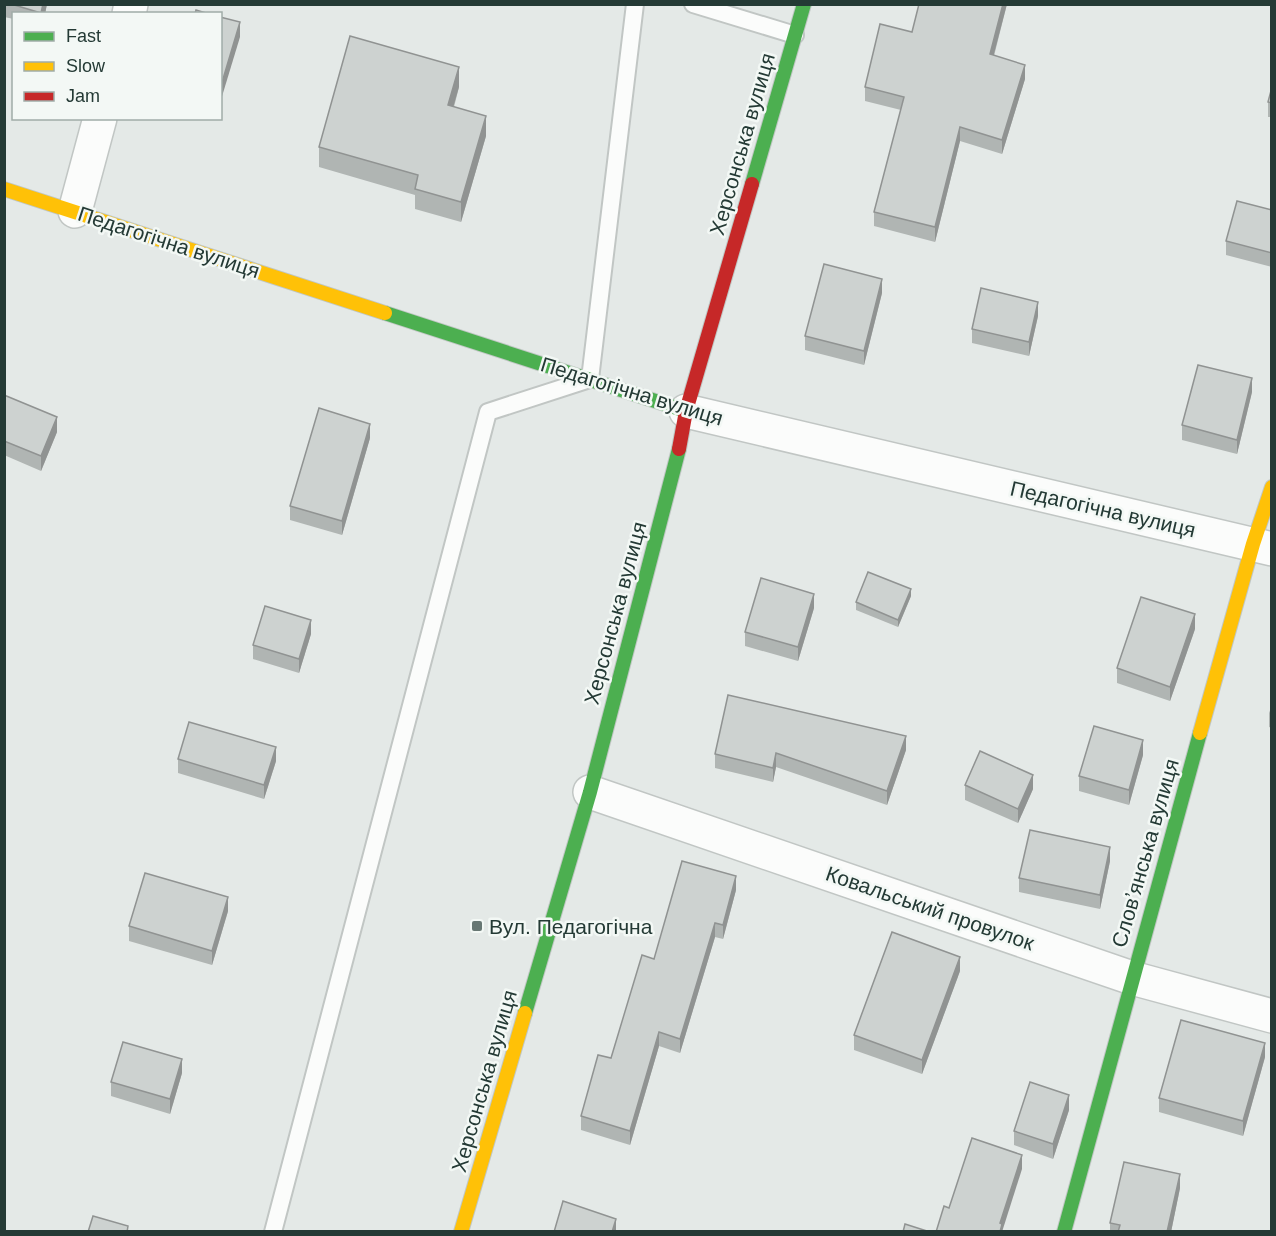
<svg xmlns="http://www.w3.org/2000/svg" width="1276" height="1236" font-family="Arial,sans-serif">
<rect width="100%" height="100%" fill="#e4e9e7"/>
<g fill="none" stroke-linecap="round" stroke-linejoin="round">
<g stroke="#c1c6c4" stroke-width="20">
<g id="lane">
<polyline points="693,4 795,35"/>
<polyline points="273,1232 488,412 590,379 635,4"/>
</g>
</g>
<g stroke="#c1c6c4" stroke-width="36">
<g id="street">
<polyline points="129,14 131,4"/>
<polyline points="75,211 100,118"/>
<polyline points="686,411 1272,549"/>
<polyline points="590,792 1132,978 1272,1016"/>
</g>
</g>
<g stroke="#c0c7c4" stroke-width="16">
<g id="fast">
<polyline points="752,184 804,4"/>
<polyline points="385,313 686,411"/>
<polyline points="525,1013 590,792 679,449"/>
<polyline points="1064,1232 1200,733"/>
</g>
</g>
<g stroke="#c0c7c4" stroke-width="16">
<g id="slow">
<polyline points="4,189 385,313"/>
<polyline points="1200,733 1253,544 1272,487"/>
<polyline points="461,1232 525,1013"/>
</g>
</g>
<g stroke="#c0c7c4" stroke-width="16">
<polyline id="jam" points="679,449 686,411 752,184"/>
</g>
<use href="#lane" stroke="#fbfcfb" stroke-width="16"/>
<use href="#street" stroke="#fbfcfb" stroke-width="33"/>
<use href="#fast" stroke="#4caf50" stroke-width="14"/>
<use href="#slow" stroke="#ffc107" stroke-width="14"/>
<use href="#jam" stroke="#c62828" stroke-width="14"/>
</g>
<g fill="#b0b5b3">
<polygon points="4,4 47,4 45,14 14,14 14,19 4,17"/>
<polygon points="919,4 1007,4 994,56 1025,79 1002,154 960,141 935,242 874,226 874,212 901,110 865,101 865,87 912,32"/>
<polygon points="459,87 454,107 486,136 461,222 415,209 415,195 319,167 319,147"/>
<polygon points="1272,87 1272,117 1268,117 1268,102"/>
<polygon points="1272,210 1272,267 1226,255 1226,241"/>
<polygon points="882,293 864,365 805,350 805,336"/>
<polygon points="1038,316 1029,356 972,343 972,329"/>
<polygon points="1252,392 1237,454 1182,440 1182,425"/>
<polygon points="4,395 57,432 41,471 4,455"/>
<polygon points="370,438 342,535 290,520 290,506"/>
<polygon points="911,596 898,627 856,610 856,602"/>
<polygon points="814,608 798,661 745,646 745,632"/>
<polygon points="1195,629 1170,701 1117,683 1117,668"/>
<polygon points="311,634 299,673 253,659 253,645"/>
<polygon points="1272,705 1272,728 1269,727 1269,713"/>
<polygon points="906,750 887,805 776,767 773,782 715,768 715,754"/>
<polygon points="1143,755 1129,805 1079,791 1079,776"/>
<polygon points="178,759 276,761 264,799 178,773"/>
<polygon points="965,785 1033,789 1018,823 965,800"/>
<polygon points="1110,861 1100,909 1019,892 1019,878"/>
<polygon points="736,890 723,939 715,937 680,1053 659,1046 630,1145 581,1130 581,1116 611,1058 654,959"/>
<polygon points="228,911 212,965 129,941 129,926"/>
<polygon points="960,971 922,1074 854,1050 854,1035"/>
<polygon points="1265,1057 1243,1136 1159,1112 1159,1098"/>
<polygon points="182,1073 170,1114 111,1096 111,1082"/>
<polygon points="1069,1110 1053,1159 1014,1145 1014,1131"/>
<polygon points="1180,1188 1171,1232 1110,1232 1110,1223"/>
</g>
<g fill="#909392">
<polygon points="43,4 47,4 45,14 41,14"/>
<polygon points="1003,4 1007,4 990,69 990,54"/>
<polygon points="240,22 240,37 220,103 220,89"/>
<polygon points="1025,65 1025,79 1002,154 1002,140"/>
<polygon points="459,67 459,87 448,125 448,105"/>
<polygon points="486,116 486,136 461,222 461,202"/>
<polygon points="960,127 960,141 935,242 935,227"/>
<polygon points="882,279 882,293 864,365 864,351"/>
<polygon points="1038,302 1038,316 1029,356 1029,342"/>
<polygon points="1252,378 1252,392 1237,454 1237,440"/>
<polygon points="57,417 57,432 41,471 41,456"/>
<polygon points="370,424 370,438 342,535 342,521"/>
<polygon points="911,589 911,596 898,627 898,620"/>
<polygon points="814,594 814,608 798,661 798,647"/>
<polygon points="1195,614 1195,629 1170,701 1170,687"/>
<polygon points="311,620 311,634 299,673 299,659"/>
<polygon points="906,736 906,750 887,805 887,791"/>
<polygon points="1143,740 1143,755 1129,805 1129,790"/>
<polygon points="276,747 276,761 264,799 264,785"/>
<polygon points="776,753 776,767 773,782 773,768"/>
<polygon points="1033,775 1033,789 1018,823 1018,809"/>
<polygon points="1110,847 1110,861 1100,909 1100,895"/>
<polygon points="736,876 736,890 723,939 723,925"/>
<polygon points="228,897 228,911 212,965 212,951"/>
<polygon points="715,923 715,937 680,1053 680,1039"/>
<polygon points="960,957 960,971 922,1074 922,1060"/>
<polygon points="659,1032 659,1046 630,1145 630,1131"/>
<polygon points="1265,1043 1265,1057 1243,1136 1243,1121"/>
<polygon points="182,1059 182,1073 170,1114 170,1099"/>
<polygon points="1069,1095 1069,1110 1053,1159 1053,1144"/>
<polygon points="1022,1155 1022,1169 1002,1232 1000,1232 1000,1223"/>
<polygon points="1180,1174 1180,1188 1171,1232 1167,1232"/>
<polygon points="616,1219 616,1232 612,1232"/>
</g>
<g fill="#cdd2d0" stroke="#909392" stroke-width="1.5">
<polygon points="11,4 43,4 41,13"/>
<polygon points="919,4 1003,4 990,54 1025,65 1002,140 960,127 935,227 874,212 904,97 865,87 880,24 912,32"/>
<polygon points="196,10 209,14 195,14"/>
<polygon points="220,17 240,22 220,89"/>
<polygon points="350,36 459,67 448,105 486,116 461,202 415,189 418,175 319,147"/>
<polygon points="1272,87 1272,103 1268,102"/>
<polygon points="1237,201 1272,210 1272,253 1226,241"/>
<polygon points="824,264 882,279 864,351 805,336"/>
<polygon points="981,288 1038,302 1029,342 972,329"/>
<polygon points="1198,365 1252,378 1237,440 1182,425"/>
<polygon points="4,395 57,417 41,456 4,441"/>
<polygon points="319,408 370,424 342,521 290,506"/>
<polygon points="868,572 911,589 898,620 856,602"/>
<polygon points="761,578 814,594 798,647 745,632"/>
<polygon points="1141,597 1195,614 1170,687 1117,668"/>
<polygon points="265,606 311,620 299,659 253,645"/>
<polygon points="728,695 906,736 887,791 776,753 773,768 715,754"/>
<polygon points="189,722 276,747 264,785 178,759"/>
<polygon points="1094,726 1143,740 1129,790 1079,776"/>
<polygon points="980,751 1033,775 1018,809 965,785"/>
<polygon points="1030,830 1110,847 1100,895 1019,878"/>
<polygon points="682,861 736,876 723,925 715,923 680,1039 659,1032 630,1131 581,1116 598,1055 611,1058 642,955 654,959"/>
<polygon points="145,873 228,897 212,951 129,926"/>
<polygon points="892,932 960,957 922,1060 854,1035"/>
<polygon points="1181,1020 1265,1043 1243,1121 1159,1098"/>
<polygon points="123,1042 182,1059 170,1099 111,1082"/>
<polygon points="1030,1082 1069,1095 1053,1144 1014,1131"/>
<polygon points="972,1138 1022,1155 1000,1223 1002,1224 1000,1232 936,1232 944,1206 949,1208"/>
<polygon points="1124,1162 1180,1174 1167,1232 1118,1232 1120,1225 1110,1223"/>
<polygon points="563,1201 616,1219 612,1232 554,1232"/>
<polygon points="93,1216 128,1226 127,1232 88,1232"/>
<polygon points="905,1224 930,1232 903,1232"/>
</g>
<rect fill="#677773" stroke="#f3f8f5" stroke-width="2" x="471" y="920" width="12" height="12" rx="3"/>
<g text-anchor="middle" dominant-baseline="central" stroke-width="5" stroke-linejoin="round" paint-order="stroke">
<g font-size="21" fill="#243a35" stroke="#f3f8f5">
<text transform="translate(742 144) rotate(-74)">Херсонська вулиця</text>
<text transform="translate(169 242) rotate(18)">Педагогічна вулиця</text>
<text transform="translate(632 391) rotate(17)">Педагогічна вулиця</text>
<text transform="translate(1103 509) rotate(13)">Педагогічна вулиця</text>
<text transform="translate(615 613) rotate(-75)">Херсонська вулиця</text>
<text transform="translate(1145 853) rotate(-74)">Словʼянська вулиця</text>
<text transform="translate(930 908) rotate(19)">Ковальський провулок</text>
<text transform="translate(484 1081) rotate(-74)">Херсонська вулиця</text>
</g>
<g font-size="21" fill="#243a35" stroke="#f3f8f5" text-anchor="start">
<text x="489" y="926">Вул. Педагогічна</text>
</g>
</g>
<rect width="1276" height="1236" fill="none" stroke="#243a35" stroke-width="12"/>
<rect x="12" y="12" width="210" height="108" fill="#f3f8f5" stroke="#a0aca8" stroke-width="1.5"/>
<rect x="24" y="32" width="30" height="9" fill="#4caf50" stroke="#a0aca8" stroke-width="1.5"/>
<text x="66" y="42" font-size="18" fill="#243a35">Fast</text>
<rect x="24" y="62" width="30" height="9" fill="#ffc107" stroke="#a0aca8" stroke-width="1.5"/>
<text x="66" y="72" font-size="18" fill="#243a35">Slow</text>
<rect x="24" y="92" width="30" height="9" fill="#c62828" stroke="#a0aca8" stroke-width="1.5"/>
<text x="66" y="102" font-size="18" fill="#243a35">Jam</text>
</svg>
